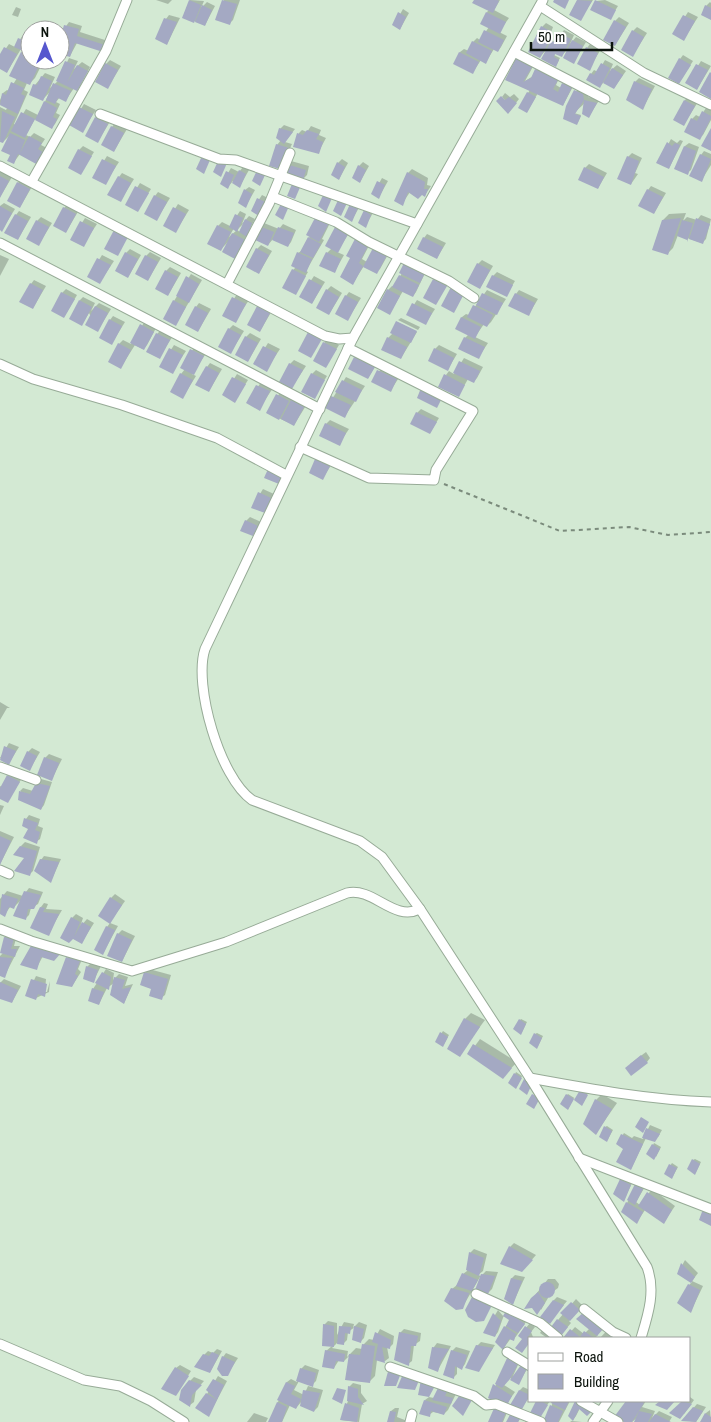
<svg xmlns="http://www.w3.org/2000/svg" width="711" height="1422" font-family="'Archivo Narrow',sans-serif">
<rect width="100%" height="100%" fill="#d3e9d3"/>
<g fill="#0003" fill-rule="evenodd">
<polygon points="156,0 172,0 168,4"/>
<polygon points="190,0 204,1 201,8 207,2 215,6 205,25 183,17"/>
<polygon points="224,0 240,0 233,20 229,24 217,19"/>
<polygon points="475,0 500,0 494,10 509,18 499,32 507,36 501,47 498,51 494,49 486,62 481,60 473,72 455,63 460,52 464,49 469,51 473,42 477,38 480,40 489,27 487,12 489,10"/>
<polygon points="578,0 593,0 580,19 570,14"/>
<polygon points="605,0 618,6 610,19 596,1"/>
<polygon points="710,2 711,3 711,19 706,6"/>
<polygon points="16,7 21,9 18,17 12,15"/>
<polygon points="403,9 409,13 400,29 394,25"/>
<polygon points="688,12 698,17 684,39 674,34"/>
<polygon points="169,15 180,18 167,44 166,19"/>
<polygon points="619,17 629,23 615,45 615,21"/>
<polygon points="69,22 82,26 80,32 108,41 106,47 77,43 70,56 60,53 60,30 48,30 52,25 64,29"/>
<polygon points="546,23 553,27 550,35 552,38 549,44 558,38 564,30 574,35 570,44 576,37 586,42 574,62 568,49 561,56 556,53 554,55 560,58 557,64 547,49 540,57 542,27"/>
<polygon points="637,27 647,33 633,55 633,31"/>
<polygon points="23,35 30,38 30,60 44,60 35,78 29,84 27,83 24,90 28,92 14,124 16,125 26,109 38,115 50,92 43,99 35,85 45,73 55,77 50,88 58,81 69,58 78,61 74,69 82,62 90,67 80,86 77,90 74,88 66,100 60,97 56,102 60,104 56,113 60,115 55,124 52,127 35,119 26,135 30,137 34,133 45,139 41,145 47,148 41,159 20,154 14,162 10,135 3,142 0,140 0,107 6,110 7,108 0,104 0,100 3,93 7,90 9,91 17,78 24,50 21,49 7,72 0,68 0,57 9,44 15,47"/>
<polygon points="590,44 601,49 589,69 587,48"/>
<polygon points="521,55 535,63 525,81 533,76 540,66 560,76 556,85 561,88 567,80 575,83 563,105 538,93 527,112 528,93 530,90 506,79"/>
<polygon points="683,55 693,61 679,83 680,59"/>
<polygon points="110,60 121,66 108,87 106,64"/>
<polygon points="605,60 613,64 610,71 617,65 626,71 614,88 604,82 600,86 591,74 594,70 598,72"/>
<polygon points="701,61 711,66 697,89 687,83"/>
<polygon points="639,78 655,86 643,108 635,82"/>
<polygon points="579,87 587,90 588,97 600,99 589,116 585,103 574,113 581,115 578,122 567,106"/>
<polygon points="505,93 510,97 514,94 519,99 512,108 502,97"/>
<polygon points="688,97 698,102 684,124 685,100"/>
<polygon points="84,104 96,110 82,131 71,125"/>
<polygon points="706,108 711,110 711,120 703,135 699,138 686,132 692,119 696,115 700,117"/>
<polygon points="99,114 111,120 98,141 86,135"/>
<polygon points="115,123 127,129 114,151 112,127"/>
<polygon points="284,125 295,129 285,142 292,144 283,163 277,145 281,140 280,129"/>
<polygon points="311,126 321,130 319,135 326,138 318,153 295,146 299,133 302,130 307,132"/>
<polygon points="671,139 677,143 680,140 683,141 669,168 658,163"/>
<polygon points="689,143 699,147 691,170 687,173 685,146"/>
<polygon points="83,146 94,152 81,173 79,150"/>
<polygon points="704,151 711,154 711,165 701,181 701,155"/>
<polygon points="632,153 642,158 635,173 638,174 631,184 628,157"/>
<polygon points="107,156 119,162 105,183 94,177"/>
<polygon points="342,159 348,163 339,179 338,163"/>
<polygon points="291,161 309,166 307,175 303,179 285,173"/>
<polygon points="363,162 369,166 360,182 359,166"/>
<polygon points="589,164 607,173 598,188 585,168"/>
<polygon points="243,167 249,170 240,186 233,181 228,187 222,183 231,168 239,172"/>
<polygon points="412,169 428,178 427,185 431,186 425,195 410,192 402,204 408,173"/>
<polygon points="0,171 12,177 0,197"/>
<polygon points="122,173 134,179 121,200 119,177"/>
<polygon points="382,178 388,181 379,197 373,194"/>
<polygon points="21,179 33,185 20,207 18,183"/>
<polygon points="140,183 151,189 138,210 127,204"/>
<polygon points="651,186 666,193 654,213 648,190"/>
<polygon points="249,187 255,190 246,206 245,190"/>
<polygon points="158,192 170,198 157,219 155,196"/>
<polygon points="262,195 268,198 262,211 252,210"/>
<polygon points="4,203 15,209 2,230 0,229 0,206"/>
<polygon points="68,204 79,210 66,232 64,208"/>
<polygon points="178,204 189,210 176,231 165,225"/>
<polygon points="351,204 361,204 352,220"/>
<polygon points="368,207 374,211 365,227 365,211"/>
<polygon points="19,211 31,217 18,239 16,215"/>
<path d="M240,211L246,214L242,224L249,216L255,219L235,258L228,242L221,249L218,226L222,222L230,226ZM244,223L240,232L237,230L229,237L234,228L237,230Z"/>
<polygon points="686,213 683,221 687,217 697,220 701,215 711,219 706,239 702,243 678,235 673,248 667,254 663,220 669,214"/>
<polygon points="41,217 52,223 39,244 37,221"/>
<polygon points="85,218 97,224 83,245 72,239"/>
<polygon points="332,219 322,239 324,240 306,271 308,272 295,293 293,270 296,267 298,253 303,250 310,236"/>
<polygon points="264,223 279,229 283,224 296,230 291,242 288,246 273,239 268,245 260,226"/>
<polygon points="339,224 351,230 337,252 344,255 335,271 327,253 332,248 336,228"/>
<polygon points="427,234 446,243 437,258 424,238"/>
<polygon points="372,240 362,259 367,262 390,251 380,269 376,272 364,266 353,283 341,277"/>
<polygon points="261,245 272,251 259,273 257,249"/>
<polygon points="130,249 141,255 128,277 126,253"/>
<polygon points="150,252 161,258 148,280 146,256"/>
<polygon points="0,255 9,259 0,276"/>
<polygon points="102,255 114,261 100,282 89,276"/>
<polygon points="482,260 493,266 480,288 478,264"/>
<polygon points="170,267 181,273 168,295 166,271"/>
<polygon points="428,267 416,292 413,296 403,291 390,313 388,290 392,286 394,287 402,273"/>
<polygon points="497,272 515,281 506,296 493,276"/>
<polygon points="191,274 202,280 176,324 174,301"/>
<polygon points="314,276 325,282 312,303 300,297"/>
<polygon points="438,276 449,282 436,303 425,297"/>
<polygon points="34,280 46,286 33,308 31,284"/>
<polygon points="331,286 342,293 329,314 327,290"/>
<polygon points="66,289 77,295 64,317 62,293"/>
<polygon points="487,290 506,299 491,322 487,326 484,324 475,337 488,343 478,358 465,338 469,334 457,328 462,317 466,314 469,315"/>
<polygon points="519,290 538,299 529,314 516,294"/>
<polygon points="349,292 361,298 348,319 346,296"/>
<polygon points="237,294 249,300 235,321 224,315"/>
<polygon points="83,297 95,303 91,311 99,303 111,309 98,330 89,313 82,324 80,300"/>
<polygon points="417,300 435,309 426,323 408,314"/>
<polygon points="199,303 211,309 198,331 196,307"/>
<polygon points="261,303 273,309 260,331 258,307"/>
<polygon points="113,316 125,322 112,343 110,320"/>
<polygon points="401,318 420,327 418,330 398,320"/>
<polygon points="145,321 156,328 147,345 143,349 135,345 121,367 119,344 123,340 131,344"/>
<polygon points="397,322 417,332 401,358 388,338 393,333"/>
<polygon points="233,325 244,331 231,352 229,329"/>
<polygon points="161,330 173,336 159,357 157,334"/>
<polygon points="250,333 261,339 248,361 246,337"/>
<polygon points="328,339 339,345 326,366 324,343"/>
<polygon points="268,343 280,349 266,370 255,364"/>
<polygon points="174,345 186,351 172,372 161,366"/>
<polygon points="439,345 457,354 448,369 435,349"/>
<polygon points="195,346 207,352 192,374 196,376 183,397 181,374 185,369 182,367"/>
<polygon points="359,354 377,363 368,378 355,358"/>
<polygon points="464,358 483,367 477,378 473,382 468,379 459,395 446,375 449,371 454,374"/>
<polygon points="294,360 306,366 292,387 290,364"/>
<polygon points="210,363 222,369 209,391 207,367"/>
<polygon points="382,367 400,376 391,390 373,381"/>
<polygon points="316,370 327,376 314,397 312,374"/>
<polygon points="237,374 248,380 235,401 224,395"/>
<polygon points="346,377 365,386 345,416 327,407"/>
<polygon points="261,382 273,388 259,409 248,403"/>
<polygon points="281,391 307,404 294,425 267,413"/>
<polygon points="421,409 439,418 430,433 417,413"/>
<polygon points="330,420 349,429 339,444 326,424"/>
<polygon points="320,456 333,462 323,478 316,460"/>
<polygon points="263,489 274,494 264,512 252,507"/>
<polygon points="250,517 261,522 253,535 246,521"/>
<polygon points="0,702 10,708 7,708 0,720"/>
<polygon points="9,743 19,747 9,763 0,758"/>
<polygon points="32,748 40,752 30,769 28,752"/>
<polygon points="49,754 62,759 52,779 45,758"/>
<polygon points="12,772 22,778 8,801 0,797 0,786 2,787"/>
<polygon points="41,779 52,782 44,805 41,809 20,791 23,788 33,791"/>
<polygon points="0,805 4,806 0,815"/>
<polygon points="29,815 40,819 38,826 43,828 40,839 36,842 26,819"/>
<polygon points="0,831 14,837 0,864"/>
<polygon points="25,842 40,847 33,871 30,874 21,846"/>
<polygon points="44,856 61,859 51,881 41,860"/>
<polygon points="29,888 43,892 38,904 31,908 29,915 25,919 21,900 14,907 11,906 4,915 0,913 0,899 7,891 23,896"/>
<polygon points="115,894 125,901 113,918 111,898"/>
<polygon points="44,903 48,904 46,909 62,910 48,934 41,907"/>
<polygon points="76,914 83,918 80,927 87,919 94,923 82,942 73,938 72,918"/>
<polygon points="110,923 118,926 103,953 107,927"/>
<polygon points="122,930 135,936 122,961 118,934"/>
<polygon points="9,933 17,935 14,946 20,946 4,977 0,975 0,956 3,953 5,937"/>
<polygon points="33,945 43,956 36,969"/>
<polygon points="71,954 83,957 78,969 81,972 72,986 67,958"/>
<polygon points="91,963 101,966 93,982 87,967"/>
<polygon points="106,969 114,973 113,980 119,974 128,977 125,986 133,984 124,1003 114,983 107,988 99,1004 93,989"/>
<polygon points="149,969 171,975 165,995 161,998 153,988 145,973"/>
<polygon points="36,976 46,979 45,992 47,992 50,981 49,992 36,998 27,995"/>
<polygon points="4,979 21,986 12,1002 0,998 0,983"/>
<polygon points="471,1013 485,1020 459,1055 465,1019"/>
<polygon points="521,1019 527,1022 522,1032 520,1020"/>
<polygon points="443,1031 449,1035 444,1044 436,1041"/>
<polygon points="537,1033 543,1036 538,1046 535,1034"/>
<polygon points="480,1039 517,1062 503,1077 469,1054"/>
<polygon points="646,1052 650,1058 647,1062 630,1064"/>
<polygon points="516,1072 522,1076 517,1086 515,1074"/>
<polygon points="582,1089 588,1093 583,1103 582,1104 574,1098 569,1107 567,1095 568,1094 576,1099"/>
<polygon points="602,1094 617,1103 596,1133 596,1100"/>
<polygon points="650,1125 662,1130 658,1137 646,1138 631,1169 625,1149 617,1144 624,1133 632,1138 634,1136 643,1139"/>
<polygon points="607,1126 613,1130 608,1139 605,1127"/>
<polygon points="654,1143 661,1147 656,1157 653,1145"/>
<polygon points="695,1159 701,1162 696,1172 693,1160"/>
<polygon points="672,1163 678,1167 673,1176 665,1173"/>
<polygon points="625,1176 633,1181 624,1200 614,1193"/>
<polygon points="639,1181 646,1185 636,1202 640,1205 652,1189 675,1206 664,1222 645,1210 637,1222 627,1203"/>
<polygon points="514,1243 536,1255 522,1271 510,1247"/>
<polygon points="474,1249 487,1254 483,1271 478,1275 481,1276 486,1271 498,1272 492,1289 488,1293 480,1277 462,1308 452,1289 457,1285 463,1274 467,1271 470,1253"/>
<polygon points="685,1260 698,1273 692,1281 703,1286 691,1311 689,1285 692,1282 678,1273"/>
<polygon points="515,1275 525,1277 513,1303 512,1278"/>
<polygon points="548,1279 555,1279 559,1284 558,1288 547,1296 548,1298 541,1310 536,1294"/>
<polygon points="557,1297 567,1301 548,1324 552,1327 576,1299 583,1306 569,1321 571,1323 561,1335 561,1338 547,1338 540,1333 548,1321 554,1300"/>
<polygon points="498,1310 504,1317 507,1312 528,1319 517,1335 514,1339 511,1338 503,1349 505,1327 511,1320 504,1315 498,1332 495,1336 485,1332"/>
<polygon points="328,1321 337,1323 337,1335 344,1322 354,1324 353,1328 359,1322 367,1325 364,1338 361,1341 355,1327 348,1332 347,1340 343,1344 337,1343 332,1348 348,1351 347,1357 356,1348 362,1349 363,1345 369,1339 374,1340 380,1329 394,1336 393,1344 389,1348 387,1347 389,1358 385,1361 377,1360 375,1376 369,1382 350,1355 344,1361 339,1360 334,1368 326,1351 332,1346 324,1325"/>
<polygon points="530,1323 535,1327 531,1332 533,1337 530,1338 525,1347 524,1339 520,1335"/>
<polygon points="612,1325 627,1335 624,1338 600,1338"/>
<polygon points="575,1327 584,1334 590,1328 598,1335 595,1338 565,1338"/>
<polygon points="404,1329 421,1333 420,1341 414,1345 412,1361 408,1364 400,1333"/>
<polygon points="481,1342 495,1345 478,1371 477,1346"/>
<polygon points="437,1343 451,1346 438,1370 430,1367 434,1347"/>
<polygon points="456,1347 470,1351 465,1364 462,1368 457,1366 457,1374 453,1378 452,1351"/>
<polygon points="217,1349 222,1351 210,1372 204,1355 208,1351 213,1353"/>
<polygon points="226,1353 238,1358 227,1375 223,1357"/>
<polygon points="513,1353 522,1356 513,1376 530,1364 519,1383 510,1378 504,1385 515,1392 505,1406 509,1408 503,1422 489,1422 500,1403 489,1398"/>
<polygon points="180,1365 191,1371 179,1390 176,1368"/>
<polygon points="305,1365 319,1370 316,1381 312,1385 299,1381 294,1390 304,1395 308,1386 323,1390 318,1407 314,1411 302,1401 296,1408 290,1405 282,1422 269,1422 287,1382 291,1379 297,1382 301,1369"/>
<polygon points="218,1376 227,1381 209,1415 207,1394"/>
<polygon points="194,1377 204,1381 196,1390 194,1402 190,1405 190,1381"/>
<polygon points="353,1383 361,1385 361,1393 367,1401 362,1404 359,1422 341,1420 348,1401 349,1387"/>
<polygon points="452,1384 448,1392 456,1394 448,1410 444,1414 433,1412 429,1415 425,1400 429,1397 434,1398"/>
<polygon points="523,1387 530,1390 530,1396 520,1410 524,1413 518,1422 508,1422 520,1390"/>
<polygon points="690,1397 694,1400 684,1414 671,1413 684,1401 690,1401"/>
<polygon points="538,1401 550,1401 538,1418 538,1422 525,1422"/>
<polygon points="553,1401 570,1401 559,1422 547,1422"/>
<polygon points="577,1401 596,1401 580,1408 576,1416 572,1421 582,1422 570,1422 573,1420"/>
<polygon points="627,1401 646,1401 642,1407 655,1411 652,1418 659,1411 672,1417 669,1422 635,1422 638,1417 632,1422 626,1422 616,1416"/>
<polygon points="697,1404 706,1407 696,1422 683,1420"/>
<polygon points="395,1408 399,1408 397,1417 410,1422 388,1422 391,1411"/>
<polygon points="710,1410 711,1422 701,1422 706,1413"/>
<polygon points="254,1413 268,1418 266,1422 247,1422"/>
</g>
<g fill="#a4a9c3">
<polygon points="189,0 201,5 194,23 182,18"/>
<polygon points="222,0 237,4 230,25 215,20"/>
<polygon points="474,0 497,0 499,1 493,13 472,3"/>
<polygon points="554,0 569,0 565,9 553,2"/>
<polygon points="577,0 592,1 581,21 569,15"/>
<polygon points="595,0 616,10 611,20 590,10"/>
<polygon points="202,5 212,10 205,26 195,22"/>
<polygon points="705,5 711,8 711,20 701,15"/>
<polygon points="398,12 406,17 400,30 392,25"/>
<polygon points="486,12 506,22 500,34 480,24"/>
<polygon points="683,15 695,21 684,41 672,34"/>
<polygon points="164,18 177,22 167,45 155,39"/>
<polygon points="614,20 626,27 615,46 603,40"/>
<polygon points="64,25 79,29 77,36 105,45 103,52 75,43 70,57 60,54 60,32 62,32"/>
<polygon points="541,26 550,31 547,39 549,42 540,58 528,52"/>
<polygon points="484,30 504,40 498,52 478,42"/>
<polygon points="632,30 644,37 633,57 621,50"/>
<polygon points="559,33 571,39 562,57 555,54 554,57 559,60 556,67 541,59 551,41 554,42"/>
<polygon points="18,38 30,43 30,54 14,47"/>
<polygon points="572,40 583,46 574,64 563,58"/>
<polygon points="472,41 492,51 486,64 466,53"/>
<polygon points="4,47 17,54 7,73 0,69 0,54"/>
<polygon points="586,47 598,53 590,71 577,64"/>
<polygon points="21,52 30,56 30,60 41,61 30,85 9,76"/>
<polygon points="459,52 479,62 473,74 453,64"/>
<polygon points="516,58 532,67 523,82 531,78 535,69 558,80 553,89 558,92 562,83 572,87 563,106 505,80"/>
<polygon points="679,58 691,65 679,84 668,78"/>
<polygon points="65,61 75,65 67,83 77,65 88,71 77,91 56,81"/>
<polygon points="105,63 118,70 108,89 95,82"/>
<polygon points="601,63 610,68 600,88 586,80 590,73 594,75"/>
<polygon points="696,64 708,70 697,90 685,83"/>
<polygon points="612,68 623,75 614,89 603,83"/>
<polygon points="710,72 711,73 711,99 699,92"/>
<polygon points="41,76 52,81 43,101 29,95 33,84 37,85"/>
<polygon points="634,81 652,89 643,110 626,100"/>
<polygon points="11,82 24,88 21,94 25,96 18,114 0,105 2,93 6,95"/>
<polygon points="53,83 71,91 66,102 58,98 55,104 46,100"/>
<polygon points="574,90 583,94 584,100 575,114 581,116 577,125 563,119 566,106"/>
<polygon points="527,92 536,97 527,113 518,108"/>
<polygon points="501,96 505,100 509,97 517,103 508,114 496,101"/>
<polygon points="584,100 597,103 589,118 582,114"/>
<polygon points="684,100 695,106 684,126 673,120"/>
<polygon points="44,101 57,108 53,117 57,119 52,129 35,120"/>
<polygon points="79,107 93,114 83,133 69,125"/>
<polygon points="2,111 15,117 3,143 0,142"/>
<polygon points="702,111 711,116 711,118 700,140 684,132 691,118 697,121"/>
<polygon points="21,112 35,119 25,138 11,131"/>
<polygon points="95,117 108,124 98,143 85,136"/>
<polygon points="111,126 124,133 114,152 101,145"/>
<polygon points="279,128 293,132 284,144 276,138"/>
<polygon points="711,128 711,151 701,146"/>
<polygon points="307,130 319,134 316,139 323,142 319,154 293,147 297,133 303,135"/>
<polygon points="10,133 25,140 20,153 29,136 42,143 38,149 44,153 38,165 18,154 14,164 7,161 10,155 1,151"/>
<polygon points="667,142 672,146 675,143 680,145 669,169 656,163"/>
<polygon points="276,144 289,148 280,169 269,166"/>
<polygon points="684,146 696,151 688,175 674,169"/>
<polygon points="78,149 92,156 81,175 68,168"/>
<polygon points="700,154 711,159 702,182 689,176"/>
<polygon points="202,156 210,160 204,174 196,169"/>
<polygon points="627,156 639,161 631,185 617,179"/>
<polygon points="102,159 116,166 106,185 92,178"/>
<polygon points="219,159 227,163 221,177 213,172"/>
<polygon points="337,162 345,167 339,180 331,175"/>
<polygon points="286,164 306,170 303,180 283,174"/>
<polygon points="358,165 366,170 360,183 352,178"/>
<polygon points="584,167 604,177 598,189 578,180"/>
<polygon points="258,168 266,173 260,186 252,181"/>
<polygon points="239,170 246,174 240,188 232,183"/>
<polygon points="226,171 234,175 228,189 220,184"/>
<polygon points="407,172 425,182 424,189 428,189 425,197 422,195 418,199 408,192 403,206 394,201"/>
<polygon points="0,176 9,181 0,198"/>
<polygon points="118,176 131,183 121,202 107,195"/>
<polygon points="377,181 385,185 379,199 371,194"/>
<polygon points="17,182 30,189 20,208 7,201"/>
<polygon points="292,184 301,185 295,199 287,196"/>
<polygon points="135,186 149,193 138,212 125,205"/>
<polygon points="244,189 252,194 246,208 238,203"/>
<polygon points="647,189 663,197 654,214 638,206"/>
<polygon points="324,193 332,198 326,212 318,206"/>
<polygon points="154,195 167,202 157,221 144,214"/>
<polygon points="257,198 265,202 259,216 251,211"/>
<polygon points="339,198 347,203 341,216 333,211"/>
<polygon points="282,202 289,206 283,220 275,215"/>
<polygon points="350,204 358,208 352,222 344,217"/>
<polygon points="0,206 12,213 2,232 0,230"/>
<polygon points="63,207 76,214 66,233 53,226"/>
<polygon points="173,207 186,214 176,233 163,226"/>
<polygon points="364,210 371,215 366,228 358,223"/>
<polygon points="15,214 28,221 18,240 4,233"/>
<polygon points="235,214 243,218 237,232 229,227"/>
<polygon points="316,216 329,223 319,242 306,235"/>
<polygon points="681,218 668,255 652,250 662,220"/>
<polygon points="696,218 710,224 703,244 689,239"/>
<polygon points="245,219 252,223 247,237 239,232"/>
<polygon points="36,220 49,227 39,246 26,239"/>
<polygon points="682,220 693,223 687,242 687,240 677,236"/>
<polygon points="80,221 94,228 84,247 70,240"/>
<polygon points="217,225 231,232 221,251 207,244"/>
<polygon points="259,226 274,232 268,246 253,239"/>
<polygon points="278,227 294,233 288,247 272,240"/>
<polygon points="335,227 348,234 338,253 325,246"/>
<polygon points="114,230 128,237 118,256 104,249"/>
<polygon points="232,233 245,240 235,259 222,252"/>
<polygon points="308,237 321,244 313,258 300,252"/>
<polygon points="356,237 369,244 359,263 363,266 353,285 340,277 350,258 346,256"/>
<polygon points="423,237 443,247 437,259 417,249"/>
<polygon points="256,248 269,255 259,274 246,267"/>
<polygon points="373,248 387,255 377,274 363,267"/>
<polygon points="125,252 138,259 128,278 115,271"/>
<polygon points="297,252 312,259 306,273 291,266"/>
<polygon points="326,252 341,259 335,273 319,266"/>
<polygon points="145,255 158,262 148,281 135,274"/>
<polygon points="97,258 111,265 100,284 87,277"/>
<polygon points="405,261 426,271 420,283 399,273"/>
<polygon points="477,263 490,270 480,289 467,282"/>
<polygon points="292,269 306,276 296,295 282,288"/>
<polygon points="165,270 178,277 168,296 155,289"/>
<polygon points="399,275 419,285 413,297 392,287"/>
<polygon points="492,275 513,285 507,297 486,287"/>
<polygon points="186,276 199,284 189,303 176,296"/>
<polygon points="309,279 322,286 312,304 299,297"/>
<polygon points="433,279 447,286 436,305 423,298"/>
<polygon points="30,283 43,290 33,309 19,302"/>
<polygon points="451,287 464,294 454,313 441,306"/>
<polygon points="326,289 339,297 329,315 316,308"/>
<polygon points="387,289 400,296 390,315 377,308"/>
<polygon points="61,292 75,299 64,318 51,311"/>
<polygon points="482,293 503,303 497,315 476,305"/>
<polygon points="515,293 535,303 529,316 508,306"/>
<polygon points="345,295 358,302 348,321 335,314"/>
<polygon points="232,297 246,304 236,323 222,316"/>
<polygon points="79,300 92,307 82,326 69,319"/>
<polygon points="173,300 186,307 176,326 163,319"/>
<polygon points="412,303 432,313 426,325 406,315"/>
<polygon points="473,305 493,315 487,327 467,317"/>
<polygon points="95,306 108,313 98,332 85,325"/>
<polygon points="195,306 208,313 198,332 185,325"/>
<polygon points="257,306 270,313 260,332 247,325"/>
<polygon points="461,317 481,327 475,339 455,329"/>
<polygon points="109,319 122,326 112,345 99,338"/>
<polygon points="396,321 417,331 411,343 390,333"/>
<polygon points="140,324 154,332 144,350 130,343"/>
<polygon points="228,328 241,335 231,354 218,347"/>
<polygon points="308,332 322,339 311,358 298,351"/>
<polygon points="156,333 170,340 160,359 146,352"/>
<polygon points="245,336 258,343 248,362 235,355"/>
<polygon points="387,337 407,347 401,359 381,350"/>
<polygon points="464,337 485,347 479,359 458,349"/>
<polygon points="323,342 337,349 326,368 313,361"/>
<polygon points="118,343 131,350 121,369 108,362"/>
<polygon points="263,346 277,353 267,372 253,364"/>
<polygon points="169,348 183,355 173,374 159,367"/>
<polygon points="434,348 454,358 448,371 428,361"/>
<polygon points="190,349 204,356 194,375 180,368"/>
<polygon points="354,357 375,367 368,379 348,369"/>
<polygon points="459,361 480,371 474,383 453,373"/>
<polygon points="289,363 303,370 292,389 279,382"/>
<polygon points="206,366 219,373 209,392 195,385"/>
<polygon points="377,370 397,379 391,392 371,382"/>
<polygon points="180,373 193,380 183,399 170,392"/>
<polygon points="311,373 325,380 315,399 301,392"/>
<polygon points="444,374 465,385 459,397 438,387"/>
<polygon points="232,377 246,384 235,403 222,395"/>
<polygon points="342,380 362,390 356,402 335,392"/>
<polygon points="256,385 270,391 260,411 246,403"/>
<polygon points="421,388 441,400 437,408 417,398"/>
<polygon points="276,394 289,401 279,420 266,413"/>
<polygon points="331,396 351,405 345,418 325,408"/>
<polygon points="291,400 304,407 294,426 281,419"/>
<polygon points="416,412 437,422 430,434 410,424"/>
<polygon points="325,423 346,433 340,446 319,436"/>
<polygon points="315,459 330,466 323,480 309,473"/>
<polygon points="268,469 283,475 279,484 264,478"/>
<polygon points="258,492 271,498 265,513 251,508"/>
<polygon points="245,520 258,526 253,536 240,531"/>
<polygon points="4,746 16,751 9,765 0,760"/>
<polygon points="27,751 37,756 30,771 20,766"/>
<polygon points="44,757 59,763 52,781 37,775"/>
<polygon points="7,775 20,782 8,803 0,799 0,788"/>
<polygon points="36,783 50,786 41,810 18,800 19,791 30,794"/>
<polygon points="24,818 38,823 35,830 40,832 37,844 23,838 28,829 22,826"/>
<polygon points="0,836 11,841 0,865"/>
<polygon points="20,846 37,851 30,876 14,871 24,858 13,855"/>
<polygon points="40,859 59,862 51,883 34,871"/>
<polygon points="24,891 41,895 34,909 28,909 26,920 13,916"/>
<polygon points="2,894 18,899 14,909 9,907 5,917 0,914"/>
<polygon points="110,897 122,905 110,924 98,916"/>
<polygon points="40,907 45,908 43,912 59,914 49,936 30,928"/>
<polygon points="71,917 80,922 74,937 82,922 91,927 82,944 73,939 69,943 60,938"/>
<polygon points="106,926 115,930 103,955 94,950"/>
<polygon points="117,933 132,940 122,962 107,956"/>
<polygon points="4,937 14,938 11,949 17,949 15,957 0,953"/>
<polygon points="32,944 61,953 54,961 41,957 37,970 20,965"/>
<polygon points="0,957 12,958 5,978 0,976"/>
<polygon points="66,957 80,961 75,974 78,976 72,987 56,984"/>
<polygon points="86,966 98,970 94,983 83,979"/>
<polygon points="102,972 111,977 109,990 95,983"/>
<polygon points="144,972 168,979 162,1000 149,996 151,989 140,985"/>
<polygon points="114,977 125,980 122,989 131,987 124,1004 110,995"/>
<polygon points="31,979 47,984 45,997 38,994 36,1000 25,996"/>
<polygon points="0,982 18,990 12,1003 0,999"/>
<polygon points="92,988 104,992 99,1005 88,1001"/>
<polygon points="464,1018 480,1027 460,1057 447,1049"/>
<polygon points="519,1019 526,1024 521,1035 513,1029"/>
<polygon points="440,1032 448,1037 443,1047 435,1042"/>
<polygon points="534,1033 542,1038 537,1049 529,1043"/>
<polygon points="473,1044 512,1068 503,1079 467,1054"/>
<polygon points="641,1055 648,1063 631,1076 625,1068"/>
<polygon points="514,1073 522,1078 516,1089 508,1083"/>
<polygon points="524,1079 532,1084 527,1095 519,1089"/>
<polygon points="580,1090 588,1095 582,1106 574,1100"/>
<polygon points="532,1094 540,1098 534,1109 526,1104"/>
<polygon points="566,1094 574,1099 568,1110 560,1104"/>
<polygon points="595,1099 612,1109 596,1135 583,1124"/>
<polygon points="641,1117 649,1122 643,1133 635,1127"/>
<polygon points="604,1126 612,1131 607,1142 599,1137"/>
<polygon points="646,1128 660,1134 655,1142 642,1138"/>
<polygon points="621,1134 643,1144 631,1170 616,1162 623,1149 616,1144"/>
<polygon points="652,1144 660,1149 654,1160 646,1154"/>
<polygon points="692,1159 700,1164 695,1175 687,1169"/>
<polygon points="669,1164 677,1168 672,1179 664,1174"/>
<polygon points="620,1179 631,1185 624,1202 613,1194"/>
<polygon points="635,1184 643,1189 635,1205 627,1200"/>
<polygon points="647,1192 672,1210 664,1224 638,1206"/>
<polygon points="626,1202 643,1212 637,1224 621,1212"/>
<polygon points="703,1209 711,1212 711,1226 699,1220"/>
<polygon points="509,1246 533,1260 522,1272 500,1264"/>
<polygon points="469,1252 484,1258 479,1276 466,1270"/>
<polygon points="681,1263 695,1277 691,1283 677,1274"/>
<polygon points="462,1273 478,1280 472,1291 456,1286"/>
<polygon points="481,1274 495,1276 488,1294 475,1290"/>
<polygon points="511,1278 522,1281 513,1305 504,1299"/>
<circle cx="547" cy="1290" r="8"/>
<polygon points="688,1284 700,1290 691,1313 677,1303"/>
<polygon points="451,1288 469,1293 463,1309 456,1310 444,1301"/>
<polygon points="538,1292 545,1303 537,1315 532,1308 524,1309 531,1298"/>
<polygon points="472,1297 492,1305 484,1321 476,1322 468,1317 465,1310"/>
<polygon points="553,1300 564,1305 550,1324 540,1317"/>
<polygon points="571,1302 580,1310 570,1321 560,1313"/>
<polygon points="506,1311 525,1324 518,1333 506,1326 509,1320 503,1316"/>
<polygon points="584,1312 604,1328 597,1336 576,1319"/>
<polygon points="493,1313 501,1321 495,1337 483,1333"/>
<polygon points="557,1319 568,1327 561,1336 551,1327"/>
<polygon points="323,1324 334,1326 334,1347 322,1346"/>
<polygon points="339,1326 351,1327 350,1334 345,1333 344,1345 337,1344"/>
<polygon points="354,1326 364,1329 361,1343 352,1340"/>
<polygon points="504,1326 516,1334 514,1341 509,1339 503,1350 495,1342"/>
<polygon points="525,1326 532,1331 528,1337 530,1342 522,1353 515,1348 522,1339 518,1336"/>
<polygon points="570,1329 580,1337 584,1331 594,1338 563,1338"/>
<polygon points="375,1332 391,1340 390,1349 382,1347 385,1363 375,1360 378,1344 372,1342"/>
<polygon points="399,1332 418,1336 416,1346 411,1346 409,1366 394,1360"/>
<polygon points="362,1344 375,1346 370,1383 345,1380 349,1354 360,1355"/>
<polygon points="476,1345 493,1348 479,1372 465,1368"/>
<polygon points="432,1347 449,1349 441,1361 438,1372 428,1368"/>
<polygon points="325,1350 345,1354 344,1362 336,1361 334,1369 322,1367"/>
<polygon points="451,1350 467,1355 462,1370 455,1366 454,1379 443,1375"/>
<polygon points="212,1352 219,1355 210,1373 194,1367 203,1354 209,1356"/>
<polygon points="222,1356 235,1362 228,1376 222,1376 217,1369"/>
<polygon points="508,1356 520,1360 510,1379 502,1388 495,1384"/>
<polygon points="521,1365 527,1368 519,1385 510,1380"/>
<polygon points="175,1367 189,1376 176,1396 161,1389"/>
<polygon points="300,1368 316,1373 313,1387 296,1381"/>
<polygon points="389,1368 401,1373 396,1386 384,1386"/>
<polygon points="403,1374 420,1378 415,1390 397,1388"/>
<polygon points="213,1379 224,1385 217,1400 206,1390"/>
<polygon points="189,1380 202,1385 192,1395 190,1407 179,1400 181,1390"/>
<polygon points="421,1380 436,1384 429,1397 418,1395"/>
<polygon points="286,1382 295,1386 291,1394 301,1399 296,1409 277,1400"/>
<polygon points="493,1384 512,1396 506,1407 488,1398"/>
<polygon points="348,1386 358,1389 358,1397 364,1405 347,1401"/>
<polygon points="439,1386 449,1387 445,1396 453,1398 451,1404 432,1400"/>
<polygon points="337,1388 346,1390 342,1404 332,1399"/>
<polygon points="303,1390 320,1393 314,1412 300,1406"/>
<polygon points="519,1390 530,1395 521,1411 510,1405"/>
<polygon points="206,1393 217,1400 209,1417 195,1408"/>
<polygon points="459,1396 472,1400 463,1416 452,1406"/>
<polygon points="424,1400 447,1407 444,1415 431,1411 430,1417 419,1414"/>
<polygon points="536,1401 541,1401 548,1405 540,1418 530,1413"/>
<polygon points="552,1401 569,1401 565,1410 551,1403"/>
<polygon points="575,1401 593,1410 587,1416 579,1409 573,1421 568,1416"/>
<polygon points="626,1401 641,1401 644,1403 632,1422 624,1422 614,1417"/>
<polygon points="660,1401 675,1401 667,1410 655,1405"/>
<polygon points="682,1401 692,1404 680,1419 669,1413"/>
<polygon points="277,1402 287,1407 282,1422 268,1422"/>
<polygon points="345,1403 359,1408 357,1422 340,1420"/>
<polygon points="550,1405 563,1411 558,1422 543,1422"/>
<polygon points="495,1406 506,1412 502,1422 488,1422"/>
<polygon points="693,1407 703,1411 696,1422 681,1421"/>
<polygon points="390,1411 396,1412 394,1422 387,1422"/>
<polygon points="512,1411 521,1417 518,1422 506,1422"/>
<polygon points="639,1411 652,1414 648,1422 634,1422"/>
<polygon points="705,1413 711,1417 711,1422 700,1422"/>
<polygon points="655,1414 671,1422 649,1422"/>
</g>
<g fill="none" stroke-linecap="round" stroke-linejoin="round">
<g stroke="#97ab97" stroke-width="11">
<g id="minor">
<polyline points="540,6 644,73 711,105"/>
<polyline points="514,52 605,99"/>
<polyline points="100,114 219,159 236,160 417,224"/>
<polyline points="0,166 325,336 339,339 353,338 543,0"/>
<polyline points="32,181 106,51 127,0"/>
<polyline points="273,197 336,222 369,242 449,281 474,298"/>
<polyline points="0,243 320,409"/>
<polyline points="227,284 269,204 290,153"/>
<path d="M353,338L205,649C193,685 220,778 252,800L360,841L382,857L420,909L530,1078L647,1267C656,1291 648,1315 641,1338"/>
<polyline points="0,364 33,379 122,405 217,438 286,475"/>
<polyline points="300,447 369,478 434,480 436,470 473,411 348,348"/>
<polyline points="0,767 36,780"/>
<polyline points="0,870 9,874"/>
<path d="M0,929L31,941L132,971L226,942L347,893C374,887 393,922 420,909"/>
<path d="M530,1078C590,1089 650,1100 711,1102"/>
<polyline points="579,1158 711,1209"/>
<polyline points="476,1294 540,1323 558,1338"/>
<polyline points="584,1309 613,1332 626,1338"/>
<polyline points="0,1344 84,1380 120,1386 151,1401 184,1422"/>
<polyline points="507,1352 530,1366"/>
<polyline points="390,1367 474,1396 486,1405 496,1404 541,1422"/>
<polyline points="581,1401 618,1422"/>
<polyline points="410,1422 412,1414"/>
<polyline points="593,1422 608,1401"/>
</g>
</g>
<polyline stroke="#7b8b7c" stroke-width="2" stroke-dasharray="4 4" stroke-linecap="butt" points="444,484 560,531 629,527 668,535 711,532"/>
<use href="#minor" stroke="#fff" stroke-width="9"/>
</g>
<rect x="528" y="1337" width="162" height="65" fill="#ffffff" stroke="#9ea19e"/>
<rect x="538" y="1353" width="25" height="8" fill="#ffffff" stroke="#9ea19e"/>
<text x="574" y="1362" font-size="15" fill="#0c140d">Road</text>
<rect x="538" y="1374" width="25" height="15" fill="#a4a9c3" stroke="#9ea19e"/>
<text x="574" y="1387" font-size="15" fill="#0c140d">Building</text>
<g transform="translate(45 45)"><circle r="24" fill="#ffffff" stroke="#9ea19e"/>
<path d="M0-4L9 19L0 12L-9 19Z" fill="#5657ce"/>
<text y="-8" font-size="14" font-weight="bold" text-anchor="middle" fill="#0c140d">N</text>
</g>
<path d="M531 42v8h81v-8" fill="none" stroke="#0c140d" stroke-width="2.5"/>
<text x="538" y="42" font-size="15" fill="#0c140d" stroke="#ffffff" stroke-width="4" paint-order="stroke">50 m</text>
</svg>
